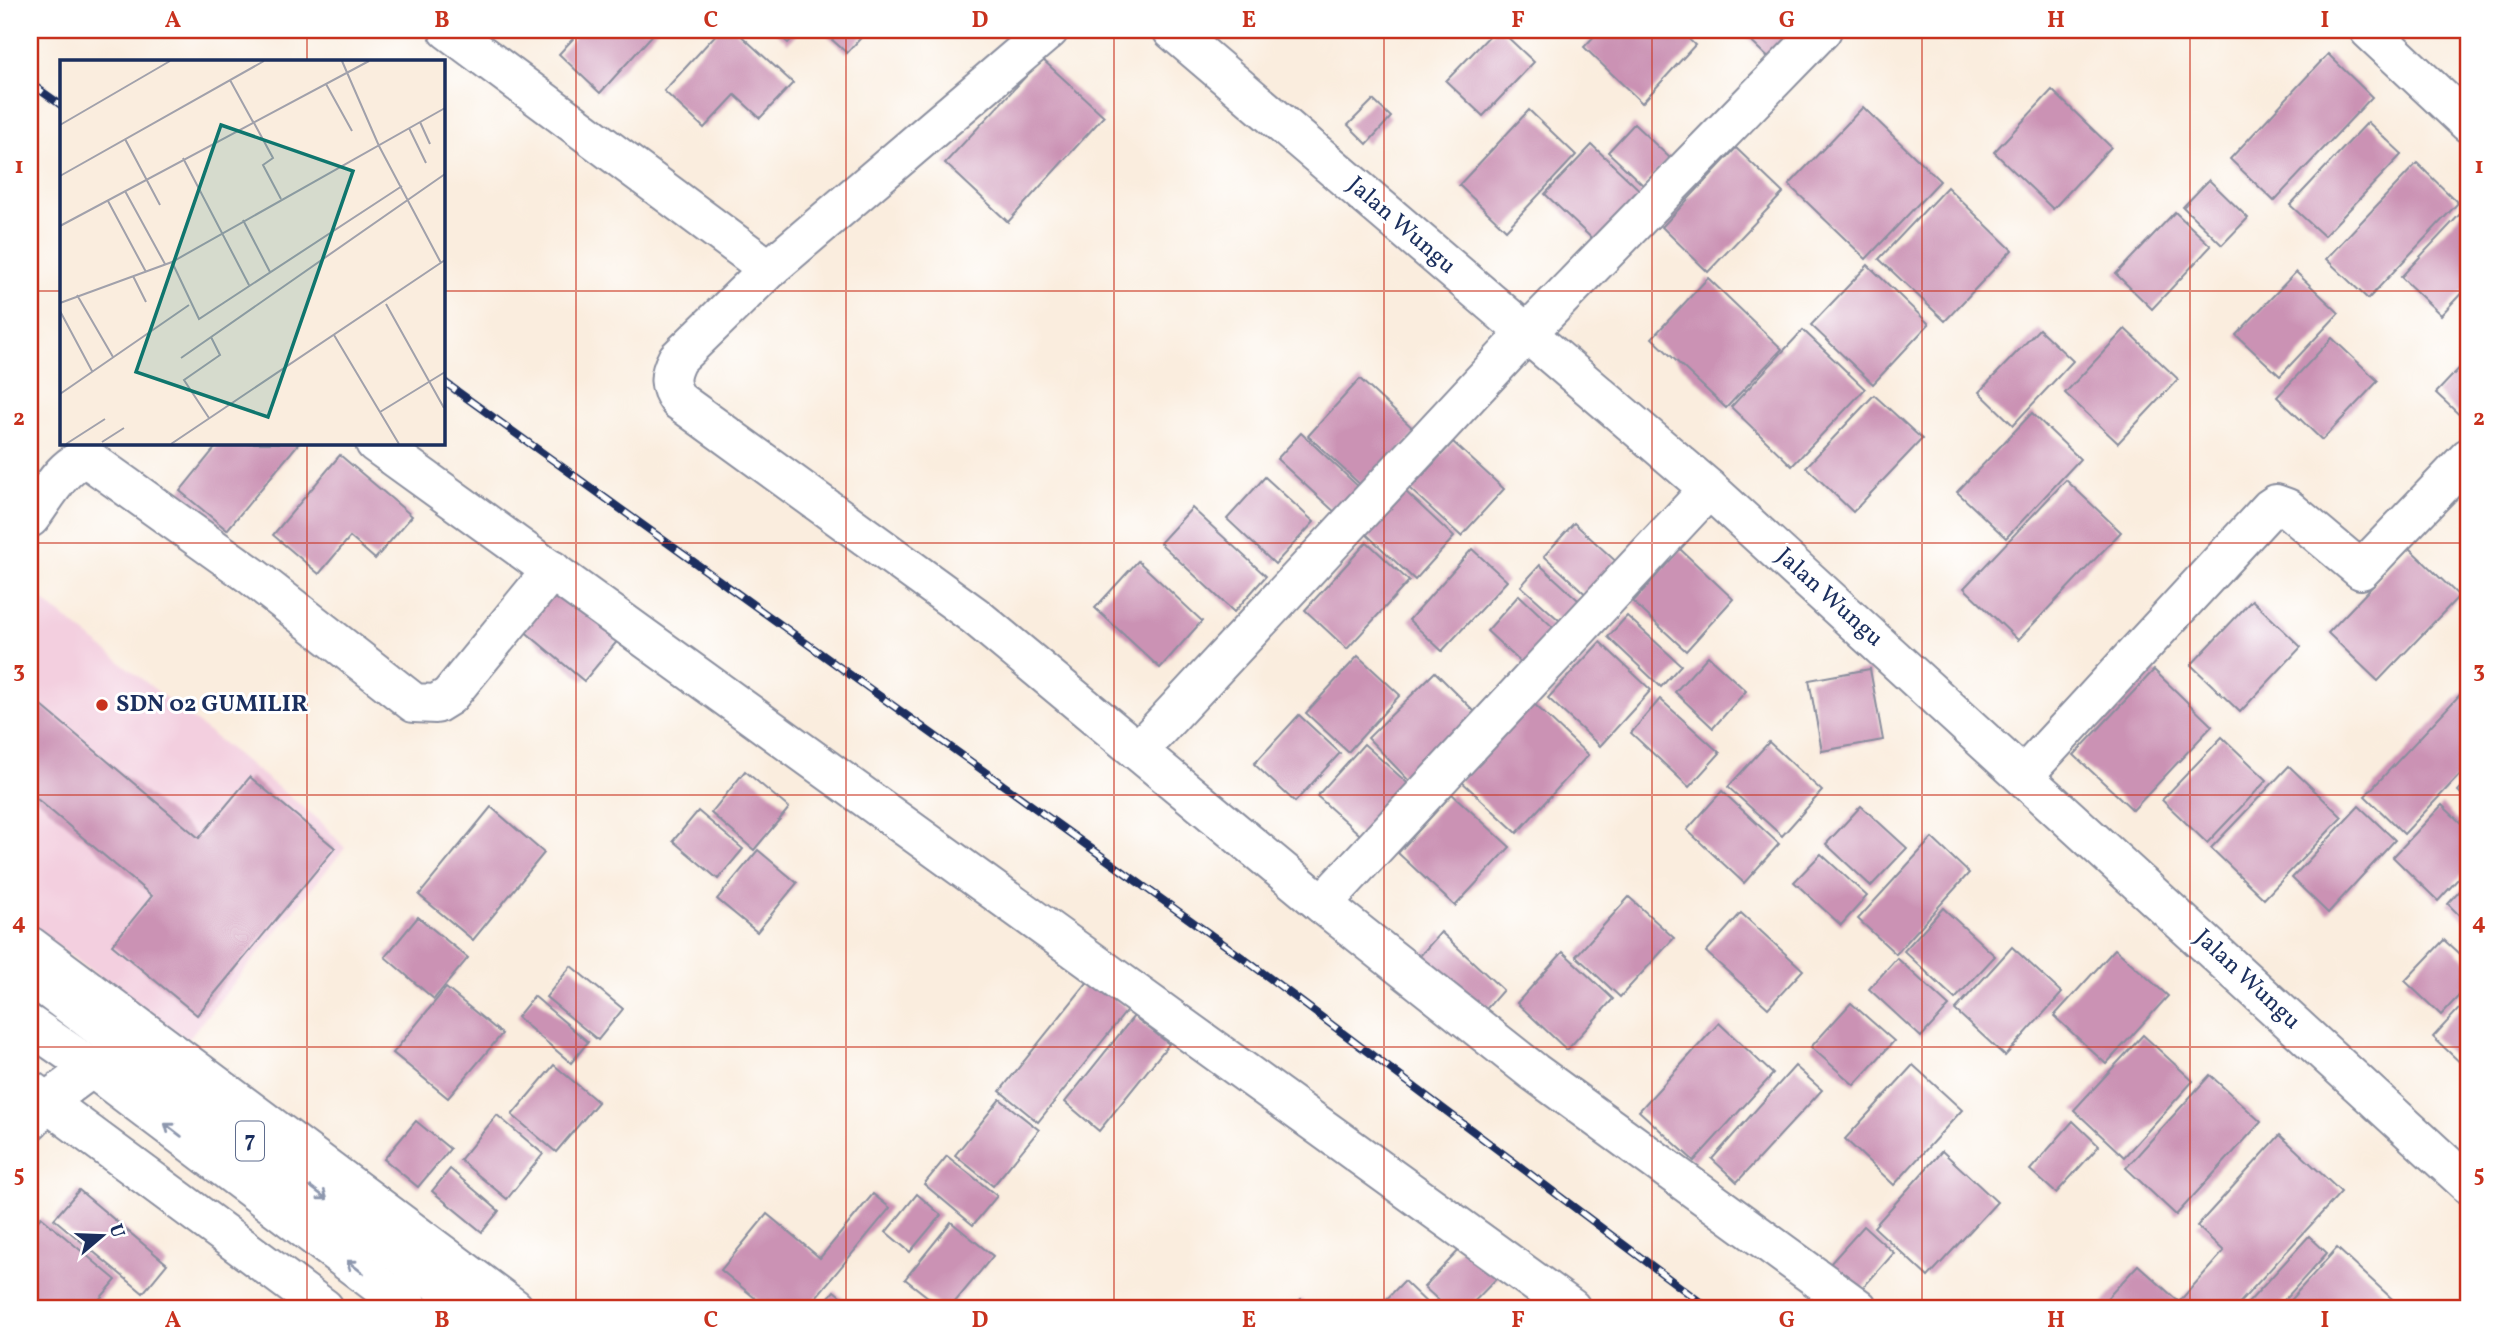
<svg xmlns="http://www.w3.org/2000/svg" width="2498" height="1338" font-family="Vollkorn,serif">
<rect width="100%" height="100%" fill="#fff"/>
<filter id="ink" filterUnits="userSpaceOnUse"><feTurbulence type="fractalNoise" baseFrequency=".0143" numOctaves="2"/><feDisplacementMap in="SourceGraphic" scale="14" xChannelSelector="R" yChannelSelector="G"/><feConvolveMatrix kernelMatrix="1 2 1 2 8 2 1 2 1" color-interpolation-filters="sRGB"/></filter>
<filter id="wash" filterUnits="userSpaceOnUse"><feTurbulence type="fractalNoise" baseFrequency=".00686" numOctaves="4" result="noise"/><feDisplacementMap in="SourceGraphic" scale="28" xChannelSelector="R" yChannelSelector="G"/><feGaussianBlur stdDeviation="1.57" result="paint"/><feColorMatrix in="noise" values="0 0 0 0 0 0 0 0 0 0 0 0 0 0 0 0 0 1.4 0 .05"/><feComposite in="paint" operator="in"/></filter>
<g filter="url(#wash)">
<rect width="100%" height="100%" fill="#faedde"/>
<polygon fill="#f3cfdf" points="30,590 319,820 345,848 187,1040 30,926"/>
<g id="blocks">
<g fill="#cb92b4">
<polygon points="581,30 657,30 600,93 559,54"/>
<polygon points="720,30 735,30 793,83 760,118 735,95 704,128 664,91"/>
<polygon points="773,30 801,30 788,43"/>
<polygon points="821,30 868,30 847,53"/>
<polygon points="1495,30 1500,30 1534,62 1483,116 1446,81"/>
<polygon points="1600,30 1679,30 1695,45 1642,103 1584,47"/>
<polygon points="1686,30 1701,30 1694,37"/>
<polygon points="1739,30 1816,30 1779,68"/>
<polygon points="2328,54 2372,97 2274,201 2230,159"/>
<polygon points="1042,59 1104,116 1008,222 945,163"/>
<polygon points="2052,90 2111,147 2053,209 1994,152"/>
<polygon points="1373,100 1391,117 1367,144 1348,125"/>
<polygon points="1863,107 1940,181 1866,259 1789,185"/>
<polygon points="1529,110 1576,155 1506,230 1459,185"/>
<polygon points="2368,122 2402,154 2324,236 2290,205"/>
<polygon points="1634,124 1670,158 1644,186 1608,152"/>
<polygon points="1592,145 1648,198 1601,247 1545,194"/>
<polygon points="1736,148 1783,193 1708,272 1662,227"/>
<polygon points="2417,163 2458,203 2368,299 2326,259"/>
<polygon points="2209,180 2248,218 2222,245 2183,207"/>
<polygon points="1947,187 2012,250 1945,321 1879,259"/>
<polygon points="2463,211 2468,216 2468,286 2441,315 2401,277"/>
<polygon points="2175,212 2211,246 2152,309 2116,274"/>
<polygon points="1868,265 1929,324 1873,384 1811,325"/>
<polygon points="2296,272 2339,313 2280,376 2236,335"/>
<polygon points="1708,278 1782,349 1726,408 1652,338"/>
<polygon points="2039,329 2073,361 2013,425 1979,392"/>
<polygon points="2125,329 2178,379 2118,443 2065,393"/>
<polygon points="1803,330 1865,389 1792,466 1731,407"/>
<polygon points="2332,338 2378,381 2322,440 2277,397"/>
<polygon points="2468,359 2468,423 2436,393"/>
<polygon points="1360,379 1417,432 1365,489 1308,436"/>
<polygon points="1874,395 1922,439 1853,512 1806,467"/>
<polygon points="2032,413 2080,459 2006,538 1957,492"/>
<polygon points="1301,433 1362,490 1338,515 1277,459"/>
<polygon points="1453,442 1504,489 1461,536 1410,489"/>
<polygon points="219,443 299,443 227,530 180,491"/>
<polygon points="340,455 412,516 375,559 350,537 319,574 273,535"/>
<polygon points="1265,477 1314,522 1275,564 1227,519"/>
<polygon points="2066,480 2121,532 2018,640 1964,588"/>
<polygon points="1404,490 1454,537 1415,580 1365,533"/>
<polygon points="1192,508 1266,576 1234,612 1160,543"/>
<polygon points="1574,523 1621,566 1591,599 1544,556"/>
<polygon points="1367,542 1409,581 1347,649 1305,610"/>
<polygon points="2409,548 2459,596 2378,681 2328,633"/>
<polygon points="1472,549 1507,581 1442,651 1409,620"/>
<polygon points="1680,549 1733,599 1686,651 1633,602"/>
<polygon points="1138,561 1202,621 1160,668 1095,608"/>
<polygon points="1540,565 1588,609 1569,629 1521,586"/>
<polygon points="557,586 619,639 584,681 522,629"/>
<polygon points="1519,595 1558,632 1526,667 1487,631"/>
<polygon points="2252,600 2301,647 2240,712 2191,665"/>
<polygon points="1627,616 1681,665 1661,687 1608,637"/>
<polygon points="1600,642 1651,690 1600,746 1548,698"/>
<polygon points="1358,656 1400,695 1348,752 1306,713"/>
<polygon points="1708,656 1746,691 1713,728 1675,692"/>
<polygon points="1870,669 1883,740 1822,751 1809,680"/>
<polygon points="2154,670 2212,726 2133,810 2074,755"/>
<polygon points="1435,672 1482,719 1414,786 1368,738"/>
<polygon points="2468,686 2468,766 2404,834 2365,796"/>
<polygon points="30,696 199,838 250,777 335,848 197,1015 112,945 152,896 30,793"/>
<polygon points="1660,699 1720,753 1689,787 1631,733"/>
<polygon points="1531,701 1588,755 1517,833 1460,780"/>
<polygon points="1299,715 1340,753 1295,802 1254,764"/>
<polygon points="2222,737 2267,780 2207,843 2162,800"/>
<polygon points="1769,742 1822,791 1782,836 1728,787"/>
<polygon points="1364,744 1415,790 1368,842 1317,796"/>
<polygon points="2289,766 2342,817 2264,899 2211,848"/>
<polygon points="745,771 789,808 754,850 711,813"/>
<polygon points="2468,780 2468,801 2458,791"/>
<polygon points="1722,791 1779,844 1744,883 1687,830"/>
<polygon points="1452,794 1510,847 1455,906 1398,853"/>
<polygon points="2442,805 2468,830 2468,868 2438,901 2393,857"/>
<polygon points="1861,806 1907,848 1871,886 1826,844"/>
<polygon points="2359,806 2395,840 2328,913 2292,878"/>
<polygon points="491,807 544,853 473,940 419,895"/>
<polygon points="698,811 743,849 718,879 673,841"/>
<polygon points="1932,838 1969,873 1896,954 1858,919"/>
<polygon points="758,850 797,883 757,932 717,899"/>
<polygon points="1821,854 1867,896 1841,925 1794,882"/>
<polygon points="2468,882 2468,924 2448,904"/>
<polygon points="1629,897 1674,938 1620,997 1576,956"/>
<polygon points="1943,908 1995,956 1955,999 1904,951"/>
<polygon points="1741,913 1803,970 1768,1008 1706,952"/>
<polygon points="418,917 468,958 434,999 385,957"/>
<polygon points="1441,932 1503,990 1481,1015 1419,957"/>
<polygon points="2444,940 2468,962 2468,986 2441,1015 2405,981"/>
<polygon points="2012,947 2062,993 2005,1056 1955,1010"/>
<polygon points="2115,949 2168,996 2106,1064 2054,1016"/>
<polygon points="1563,952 1613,999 1567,1050 1517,1003"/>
<polygon points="1897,958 1949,1006 1921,1037 1869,989"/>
<polygon points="571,966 623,1009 598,1040 546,997"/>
<polygon points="1090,979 1128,1009 1038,1122 1000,1091"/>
<polygon points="446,988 502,1034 448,1098 393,1053"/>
<polygon points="534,996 588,1042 571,1063 517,1017"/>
<polygon points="2468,999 2468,1070 2433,1037"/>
<polygon points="1851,1003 1894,1041 1854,1085 1811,1047"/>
<polygon points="1134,1016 1169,1044 1099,1131 1065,1102"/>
<polygon points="1719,1023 1773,1074 1694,1161 1639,1111"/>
<polygon points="2143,1035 2193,1081 2124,1157 2074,1110"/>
<polygon points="554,1065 598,1102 556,1152 512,1115"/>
<polygon points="1913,1065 1962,1110 1894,1185 1845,1139"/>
<polygon points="1795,1066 1822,1090 1737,1182 1712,1159"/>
<polygon points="2210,1075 2261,1122 2176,1215 2126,1168"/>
<polygon points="1000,1099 1039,1130 993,1186 955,1155"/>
<polygon points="497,1115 543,1154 507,1199 460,1160"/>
<polygon points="416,1121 450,1149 418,1187 384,1159"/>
<polygon points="2073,1121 2099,1146 2056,1193 2030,1170"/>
<polygon points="2280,1135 2341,1192 2235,1308 2098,1308 2138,1265 2179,1302 2224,1251 2197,1226"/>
<polygon points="1942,1151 1997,1202 1928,1277 1874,1227"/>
<polygon points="947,1156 997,1196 973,1225 924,1184"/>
<polygon points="450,1169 499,1211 482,1232 432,1191"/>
<polygon points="79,1190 167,1264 143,1293 54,1219"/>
<polygon points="873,1194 890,1208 807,1308 767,1308 721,1270 767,1214 820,1258"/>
<polygon points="917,1194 941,1215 910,1252 886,1232"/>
<polygon points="41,1217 116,1280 92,1308 30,1308 30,1230"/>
<polygon points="951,1222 993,1256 950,1308 942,1308 905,1279"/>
<polygon points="1864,1226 1894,1253 1859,1292 1829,1265"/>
<polygon points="2309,1236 2327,1253 2277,1308 2254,1308 2248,1303"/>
<polygon points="1464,1245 1498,1277 1468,1308 1447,1308 1424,1287"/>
<polygon points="2337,1248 2402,1308 2283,1308"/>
<polygon points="1404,1281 1432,1308 1378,1308"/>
<polygon points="834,1291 855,1308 820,1308"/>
<polygon points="1301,1299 1310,1308 1292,1308"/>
</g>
</g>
</g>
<g filter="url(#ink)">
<use href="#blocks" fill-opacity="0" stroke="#8a8e9e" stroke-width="2"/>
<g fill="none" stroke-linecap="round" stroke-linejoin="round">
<g stroke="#8a8e9e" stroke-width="42">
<g id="minor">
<polyline points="448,30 769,269"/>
<path d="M1049,30L769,269L677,359C668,376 668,386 679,401L975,616L1322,904L1534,1072L1858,1308"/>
<polyline points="1172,30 1709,489 2468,1184"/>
<polyline points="2369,30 2468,123"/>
<polyline points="375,443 1571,1308"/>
<path d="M30,518C44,501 64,460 88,459L252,576L414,703L436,704L449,696L552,570"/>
<polyline points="1138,751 1527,333 1822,30"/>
<polyline points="2024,775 2270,508 2276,504 2287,508 2361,570 2468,458"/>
<polyline points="1322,904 1709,489"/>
<polyline points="30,946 514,1308"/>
<polyline points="30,1090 324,1308"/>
<polyline points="30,1121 46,1102 92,1068"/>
</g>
</g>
<g stroke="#8a8e9e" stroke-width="42">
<g id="highway">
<polyline points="30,975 471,1308"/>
<polyline points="30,1025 92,1068 409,1308"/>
</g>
</g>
<use href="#minor" stroke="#fff" stroke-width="38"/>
<use href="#highway" stroke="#fff" stroke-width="38"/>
<g stroke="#1b2f5e" stroke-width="8">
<g id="rail">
<polyline points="30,83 61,105"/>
<polyline points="443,381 1243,958 1708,1308"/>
</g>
</g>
<use href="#rail" stroke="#fff" stroke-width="5" stroke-dasharray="16" stroke-linecap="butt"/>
</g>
<defs><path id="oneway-shaft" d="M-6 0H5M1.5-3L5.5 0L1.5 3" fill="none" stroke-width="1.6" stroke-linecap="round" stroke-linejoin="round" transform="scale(1.75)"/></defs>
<g stroke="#8d97ae">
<use href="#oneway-shaft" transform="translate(173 1130) rotate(-143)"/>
<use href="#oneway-shaft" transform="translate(319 1193) rotate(37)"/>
<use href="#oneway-shaft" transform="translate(355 1267) rotate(-143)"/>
</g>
</g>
<path fill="none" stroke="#c8321e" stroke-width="2" stroke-opacity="0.55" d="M307,30V61M576,30V1308M846,30V1308M1114,30V1308M1384,30V1308M1652,30V1308M1922,30V1308M2190,30V1308M30,291H61M443,291H2468M307,443V1308M30,543H2468M30,795H2468M30,1047H2468"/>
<circle fill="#c8321e" stroke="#fff" stroke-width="2.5" cx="102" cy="705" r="7"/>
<g text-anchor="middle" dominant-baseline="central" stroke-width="6" stroke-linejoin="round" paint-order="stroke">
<rect fill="#fff" stroke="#5f6d8e" stroke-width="2" x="236" y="1121.5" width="28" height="39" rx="5"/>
<g font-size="23" font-weight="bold" fill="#1b2f5e">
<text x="250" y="1141">7</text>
</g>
<g font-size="24" fill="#1b2f5e" stroke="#fff">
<text transform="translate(1401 226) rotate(41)">Jalan Wungu</text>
<text transform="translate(1829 598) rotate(42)">Jalan Wungu</text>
<text transform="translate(2247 980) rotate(43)">Jalan Wungu</text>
</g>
<g font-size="24" font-weight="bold" fill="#1b2f5e" stroke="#fff" text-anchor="start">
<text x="116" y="705">SDN 02 GUMILIR</text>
</g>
</g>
<g transform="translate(60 60)">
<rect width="385" height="385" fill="#faedde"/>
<path fill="none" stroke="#a1a1ab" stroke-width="2" d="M282,1L319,86L381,203M170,20L193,62M266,24L292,71M193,61L213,98L203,105L221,139M360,62L370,84M0,65L110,1M349,68L366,103M65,79L100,145M123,98L189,225M0,116L204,1M65,131L105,204M48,141L86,212M183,160L210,212M0,166L309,1M112,202L139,259L342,126M73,216L86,242M17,235L53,297M0,243L112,202L385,48M326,244L384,348M0,251L32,311M274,275L339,384M121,298L385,114M0,334L129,245M320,352L385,312M149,358L124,320L160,295L151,277M42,382L64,368M6,384L45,359M111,384L385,200"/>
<path fill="#0f766e" fill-opacity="0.15" stroke="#0f766e" stroke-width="3.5" d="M161,65L293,111L208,357L76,312Z"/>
<rect width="385" height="385" fill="none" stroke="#1b2f5e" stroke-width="3.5"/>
</g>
<rect width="2498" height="1338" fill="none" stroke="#fff" stroke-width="77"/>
<g transform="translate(102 1236) rotate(71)" stroke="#ffffff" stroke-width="5" paint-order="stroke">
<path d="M0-5L12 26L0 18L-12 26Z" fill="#1b2f5e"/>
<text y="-10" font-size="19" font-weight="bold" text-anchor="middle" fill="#1b2f5e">U</text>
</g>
<rect x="38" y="38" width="2422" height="1262" fill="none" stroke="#c8321e" stroke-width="2.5"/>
<g font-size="23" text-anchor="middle" font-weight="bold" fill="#c8321e">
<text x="173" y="27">A</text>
<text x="442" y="27">B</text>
<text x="711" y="27">C</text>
<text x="980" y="27">D</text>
<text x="1249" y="27">E</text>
<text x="1518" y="27">F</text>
<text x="1787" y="27">G</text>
<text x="2056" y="27">H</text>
<text x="2325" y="27">I</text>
<text x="19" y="173">1</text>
<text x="2479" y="173">1</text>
<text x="19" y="425">2</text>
<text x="2479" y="425">2</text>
<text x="19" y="677">3</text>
<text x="2479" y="677">3</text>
<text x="19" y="929">4</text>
<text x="2479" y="929">4</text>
<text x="19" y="1181">5</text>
<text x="2479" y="1181">5</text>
<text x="173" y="1327">A</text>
<text x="442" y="1327">B</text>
<text x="711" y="1327">C</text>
<text x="980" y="1327">D</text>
<text x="1249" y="1327">E</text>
<text x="1518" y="1327">F</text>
<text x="1787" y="1327">G</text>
<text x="2056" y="1327">H</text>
<text x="2325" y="1327">I</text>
</g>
</svg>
